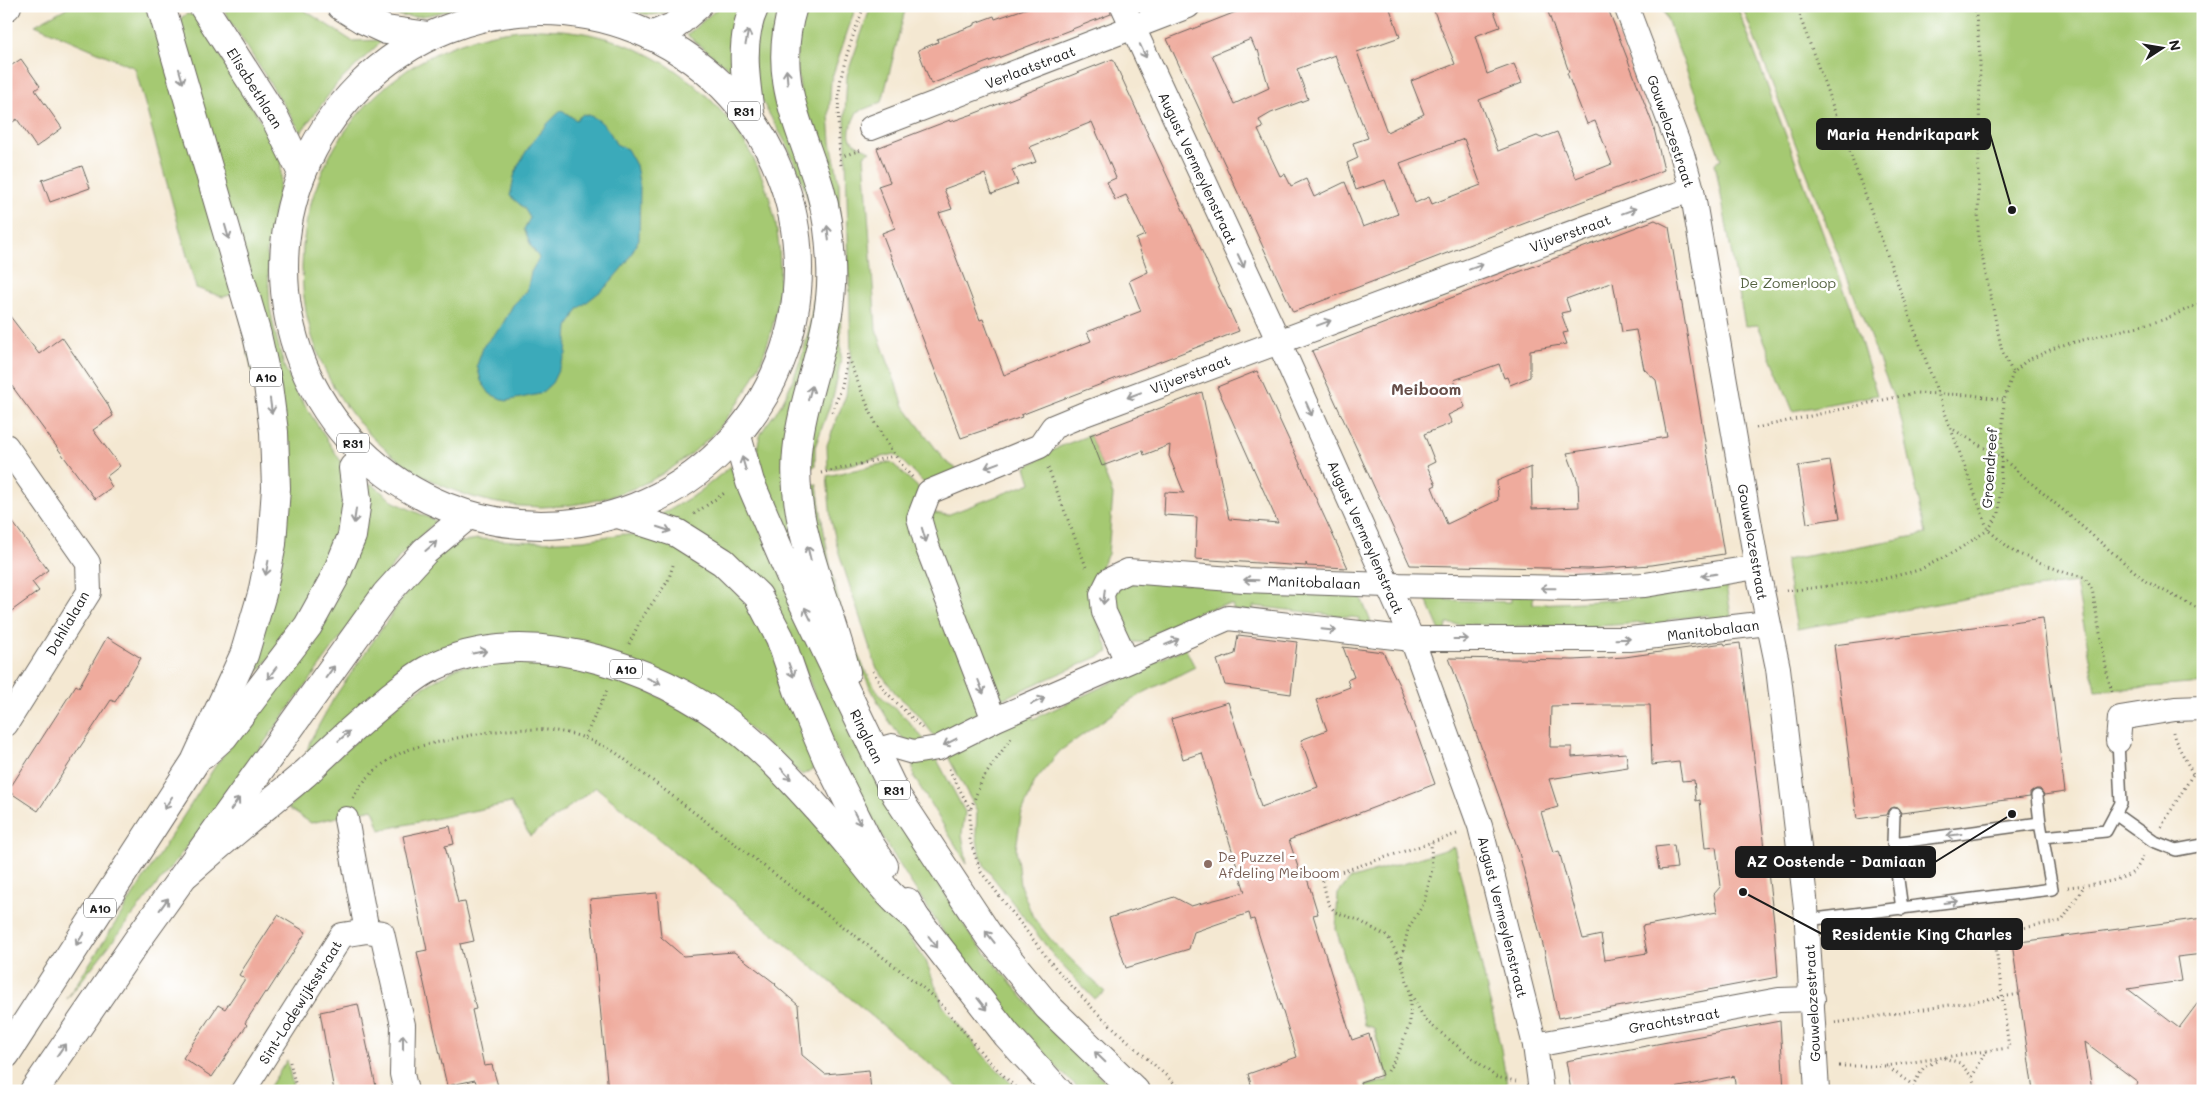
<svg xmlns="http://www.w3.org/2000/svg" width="2209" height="1097" font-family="Mali,sans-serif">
<rect width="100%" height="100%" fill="#fff"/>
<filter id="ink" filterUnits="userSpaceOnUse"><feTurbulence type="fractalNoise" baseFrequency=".02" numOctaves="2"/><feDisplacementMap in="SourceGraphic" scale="10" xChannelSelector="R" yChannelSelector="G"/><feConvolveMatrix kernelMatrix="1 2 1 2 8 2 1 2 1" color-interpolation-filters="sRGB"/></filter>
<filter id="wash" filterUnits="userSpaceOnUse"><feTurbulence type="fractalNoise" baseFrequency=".0096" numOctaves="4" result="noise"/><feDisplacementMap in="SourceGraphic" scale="20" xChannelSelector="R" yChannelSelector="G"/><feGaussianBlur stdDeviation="1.12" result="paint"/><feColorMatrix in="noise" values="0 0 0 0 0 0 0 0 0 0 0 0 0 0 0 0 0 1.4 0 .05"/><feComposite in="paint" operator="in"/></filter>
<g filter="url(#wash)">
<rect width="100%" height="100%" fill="#f4e8d2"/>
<g fill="#a5c972" stroke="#607247">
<polygon points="70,6 153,6 237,293 223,297 196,288 135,68 35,25"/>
<polygon points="221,6 298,6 352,41 383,40 336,85 301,132"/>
<path d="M367,6H464C425,17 407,23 367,6Z"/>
<path d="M621,6H677C653,20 646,15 621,6Z"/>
<polygon points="720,6 748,6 737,75 687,35"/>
<path d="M765,6H787L809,180L823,261L795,535L788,536C777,511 751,468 759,440C762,426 777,414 783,401C810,347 818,299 815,239C814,211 802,178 790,152C780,130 765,111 757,88C754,78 753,45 755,35C758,25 762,16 765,6Z"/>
<polygon points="804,6 856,6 831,80 829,115 831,142 839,182 841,360 834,394 815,447 815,466 808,469 810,428 834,339 796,59"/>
<path d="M871,6H906L882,102L857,112C846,135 845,142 871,151L864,155L876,329L904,406L945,461L960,471L930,489L895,454L828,470L827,445L846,395L851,354L845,115L847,75Z"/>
<polygon points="1662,6 1737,6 1850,305 1877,395 1793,411 1758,325 1745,326 1715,163 1721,160"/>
<polygon points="1742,6 2203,6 2203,683 2096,691 2076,583 1997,593 1797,629 1785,560 1926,534 1900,414"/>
<polygon points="187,14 195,15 277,147 281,162 281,179 267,252 270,307 275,332 284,366 295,390 342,463 347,487 343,533 302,618 259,671 248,666 283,515 178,28 182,17"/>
<circle cx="541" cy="268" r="239"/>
<polygon points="1090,435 1113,495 1108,554 1095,577 1090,598 1109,652 981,708 980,715 938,741 917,713 896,694 876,667 838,550 831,519 827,476 891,462 923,492 935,513 947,515 1031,483 1026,467 1059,447"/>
<polygon points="731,466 874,776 970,935 1058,1038 1116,1091 1082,1091 1060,1071 990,992 946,936 908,878 883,838 831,739 794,640 662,514 698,493"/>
<polygon points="371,483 394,502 436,521 400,556 207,821 67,999 216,765 315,634 367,487"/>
<path d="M817,484C826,552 839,633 878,692C883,700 893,706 900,713C910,722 919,734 928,744C921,743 912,743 906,740C881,727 830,598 822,568C815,542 813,512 808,485Z"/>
<polygon points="623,534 659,539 708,564 758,614 820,765 802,775 718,701 488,642 305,758 310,741 334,698 409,589 432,560 458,543 477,539 539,542 584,540"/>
<path d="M1127,580L1359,593L1373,627L1359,624V618L1253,606V611L1233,610V605C1205,605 1178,623 1153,634L1155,640C1120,648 1122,634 1110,606L1115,590Z"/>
<path d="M1725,580L1732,621L1710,622L1708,615L1667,620L1668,628L1646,631L1645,623L1581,627L1555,635V626H1516L1515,633H1493V625L1447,624L1446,631H1440L1423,592H1446V600L1511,602V594H1533V604C1590,602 1646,599 1703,591L1702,584Z"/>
<polygon points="1185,648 1195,667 1139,695 1060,751 1035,781 1021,816 1016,849 1020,885 1033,917 1052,941 1105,992 1094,999 1057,960 985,867 979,851 976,833 977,811 947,755 1030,714 1033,719"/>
<polygon points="543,657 614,675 705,719 776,777 847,851 926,961 943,1006 985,1057 1019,1091 962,1091 596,787 530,836 511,803 380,830 373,809 311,823 288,808 330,764 405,698 458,667"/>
<polygon points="935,756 965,812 962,834 967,864 914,777 912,758"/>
<polygon points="1454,847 1501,1049 1508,1091 1367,1091 1366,1086 1388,1080 1374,1028 1365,1025 1336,929 1338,894 1350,879"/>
<polygon points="287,1060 294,1091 267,1091"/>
</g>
<path fill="#3baaba" stroke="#2c636b" d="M562,110L576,120L583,114C601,117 609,129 616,144L627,149L636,165L640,188L639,239L627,262L606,287L578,309L568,327L566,354L552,383L540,394L506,401L490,394L481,381L477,365L484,345L501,327L513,305L527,291L531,272L539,258L531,246L524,229L530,218L524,208L510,196C512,189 513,180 515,173C524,150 543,126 562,110Z"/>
<g id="blocks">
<g fill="#efab9d" fill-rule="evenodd">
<polygon points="1033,6 1110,6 1111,14 931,84 918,50 938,42 937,39 975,25 975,23 994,16 995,19"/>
<path d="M1251,6H1389L1400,37L1357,52L1387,132L1424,114L1411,81L1455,64L1432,6H1492L1500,27L1475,36L1487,74L1514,64L1522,83L1479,100L1498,151L1537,136L1541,138L1557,132L1576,178L1612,164L1595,121L1587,124L1567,73L1569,72L1546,6H1607L1653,125L1664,170L1293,312L1167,39ZM1251,39L1256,51L1258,50L1269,88L1234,104L1212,55ZM1335,55L1368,138L1353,143L1358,158L1347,163L1356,190L1385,180L1398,214L1363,227L1345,182L1314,197L1306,179L1291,186L1285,174L1280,176L1258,130L1263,128L1259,120L1271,113L1308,99L1297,69ZM1464,139L1481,185L1432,204L1429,197L1415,203L1400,163Z"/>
<polygon points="21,59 40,86 35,90 62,128 36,147 17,119 6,127 6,69"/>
<path d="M1113,59L1239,331L1021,415L1022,417L961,438L882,233L895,228L878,186L890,182L877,148L950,120V122L973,114ZM1092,122L1116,178L1107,182L1115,200L1126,195L1145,235L1136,239L1148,272L1129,281L1141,311L1087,332L1091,341L1004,375L983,319L980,320L939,213L952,209L944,189L985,174L992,194L1018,184L1012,170L1036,162L1030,147Z"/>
<polygon points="82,166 90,188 50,202 42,180"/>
<path d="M1655,220L1669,227L1724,554L1652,565L1589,569L1410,565L1312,351ZM1613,282L1622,332L1636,330L1644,369L1656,380L1667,437L1567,453L1578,482L1579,507L1532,509L1531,467L1497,481L1498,500L1447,524L1432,487L1436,485L1427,466L1435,462L1424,434L1452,423L1448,415L1465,407L1454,380L1499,364L1504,378L1507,377L1510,385L1530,377V350L1567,344L1563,333L1568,332L1561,313L1570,311L1566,299Z"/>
<polygon points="6,311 39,354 62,337 107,403 113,416 93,430 120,466 106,477 112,487 95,499 6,378"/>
<polygon points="1257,371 1306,477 1348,568 1307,566 1306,563 1306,566 1195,559 1197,517 1164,515 1165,492 1184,493 1169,456 1170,445 1144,455 1143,451 1102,466 1090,435 1202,392 1229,519 1278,523 1217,387"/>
<polygon points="1830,461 1840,518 1807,523 1798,466"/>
<polygon points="6,513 48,570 32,582 39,591 6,615"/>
<polygon points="2043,618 2065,792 2044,795 2040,789 2036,789 2030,793 2030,797 1901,813 1898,808 1894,807 1888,810 1886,815 1857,819 1834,645"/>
<polygon points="1238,635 1297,642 1291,694 1225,685 1217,660 1235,654"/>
<polygon points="107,637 141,658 115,702 111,700 38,811 8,791 76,685 79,687"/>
<path d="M1724,643L1725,645L1740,643L1774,922L1778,977L1558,1018L1544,949L1518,849L1449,658L1574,660L1625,657ZM1602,705H1650L1652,765L1679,762L1682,781L1694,780L1696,801L1700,800L1705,848L1716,847L1721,886L1714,894L1717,912L1642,926L1647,953L1605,960L1601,935L1583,939L1559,851L1553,853L1541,812L1558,807L1549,779L1628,767L1626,753L1572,757V747H1550L1551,706Z"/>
<polygon points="1343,647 1383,652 1400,687 1435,784 1289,840 1301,876 1306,875 1318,914 1313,915 1352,1040 1369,1034 1382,1075 1360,1082 1363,1091 1253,1091 1248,1074 1297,1057 1254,919 1251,920 1249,913 1194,932 1189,949 1126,968 1109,918 1174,897 1191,906 1245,892 1202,753 1183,759 1171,719 1228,702 1261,807 1318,787 1301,740 1327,730 1316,700 1350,687 1347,680 1354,677"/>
<polygon points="450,826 454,844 445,846 458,903 465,902 474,941 460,944 476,1009 472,1010 484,1066 492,1065 498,1086 479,1091 475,1080 447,1086 417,952 427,950 403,836"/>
<polygon points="1674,845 1677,868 1659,870 1655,847"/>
<polygon points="657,893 661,937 683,956 734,952 776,984 775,985 798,1005 802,1055 825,1074 869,1070 871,1091 608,1091 590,899"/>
<polygon points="278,915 306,932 267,993 265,992 245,1023 247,1025 212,1077 183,1058 218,1005 225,1009 245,979 239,975"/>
<polygon points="2203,918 2203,954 2177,957 2181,981 2128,989 2179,1028 2203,996 2203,1091 2131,1091 2138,1082 2085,1042 2092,1091 2033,1091 2012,943"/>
<polygon points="358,1004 377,1091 334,1091 320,1012"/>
<polygon points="1780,1021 1784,1091 1736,1091 1734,1076 1660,1091 1571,1091 1566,1061"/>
</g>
</g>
</g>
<g filter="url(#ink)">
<use href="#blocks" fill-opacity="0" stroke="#68635c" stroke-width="1"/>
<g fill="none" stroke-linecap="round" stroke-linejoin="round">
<g stroke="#68635c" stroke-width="14">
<g id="lane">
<polyline points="2037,796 2040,823"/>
<polyline points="2115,814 2153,841 2176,850 2203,845"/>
<polyline points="2043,837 2106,831 2121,803 2118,741"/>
<polyline points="1893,843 1894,814"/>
<polyline points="1807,920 2052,889 2040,823 1893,843 1902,909"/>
</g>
</g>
<g stroke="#68635c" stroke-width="26">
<g id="street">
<polyline points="1123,6 1278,340 1412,639 1480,826 1535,1045 1541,1091"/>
<polyline points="1626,6 1682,154 1692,190 1757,567 1778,668 1806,907 1817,1091"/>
<polyline points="871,128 1188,6"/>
<polyline points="6,446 88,563 89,592 6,724"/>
<polyline points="1127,661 1104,612 1102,594 1109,580 1128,571 1244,580 1387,585 1574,588 1645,585 1757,567"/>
<polyline points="994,720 927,546 919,518 929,492 1040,446 1053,427 1082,415 1666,198 1692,190"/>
<polyline points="2118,741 2120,718 2175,709 2203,708"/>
<polyline points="874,751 892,746 913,752 938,748 994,720 1228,618 1412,639 1630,639 1768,623"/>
<polyline points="346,819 367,931"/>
<polyline points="1535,1045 1779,1000 1813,999"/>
<polyline points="243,1091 342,935 367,931 382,933 403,1025 402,1074 406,1091"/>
</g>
</g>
<g stroke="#68635c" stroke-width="30">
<g id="secondary">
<path d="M793,6C771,77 800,124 820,189C827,213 830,239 831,264C835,330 803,388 797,452C790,529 829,600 846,672"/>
<polyline points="6,7 7,6"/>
<polyline points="651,36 673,27 697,6"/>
<path d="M751,120C746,83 738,41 755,6"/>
</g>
</g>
<g stroke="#68635c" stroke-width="30">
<g id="primary">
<polyline points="203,6 275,118 302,173"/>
<polyline points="341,6 362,19 386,30 429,36"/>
<circle cx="541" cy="268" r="257"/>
<polyline points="737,436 750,482 793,582 896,795 989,936 1048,1007 1135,1091"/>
<polyline points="618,514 677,533 723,562 758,596 780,638 799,693 827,759 869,843 884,866"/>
<path d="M187,873C213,850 240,827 267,805C281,793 296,782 309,770C335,744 362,720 390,697C402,688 414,677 427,670C530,614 678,674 758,747C793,779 824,815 854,851C875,876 888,897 915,917"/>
<polyline points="907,902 915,917 1007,1035 1058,1091"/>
<polyline points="34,1091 141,935 386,594 425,551 467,516"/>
</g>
</g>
<g stroke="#68635c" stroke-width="30">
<g id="highway">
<polyline points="203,755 224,736 308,626 335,577 352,536 357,500 353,468"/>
<polyline points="6,1054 195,762 244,655 262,594 272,544 276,488 274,432 268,385 257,335 161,6"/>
</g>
</g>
<g stroke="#68635c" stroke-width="3" stroke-dasharray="1 4" stroke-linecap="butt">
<polyline points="1796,6 1988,530 2014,552 2066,573 2084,577 2092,589 2108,678 2113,695"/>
<polyline points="1975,6 1980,56 1978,237 2002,351 2013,373"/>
<polyline points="2187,6 2203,9"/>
<polyline points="840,157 861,150"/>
<path d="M841,165C838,139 837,110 840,84C844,58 855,31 864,6"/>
<path d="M848,358C867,404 878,438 912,477"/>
<polyline points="832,412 842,387 848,351"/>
<polyline points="1756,428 1915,393 1972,395 2004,400"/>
<polyline points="1954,430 2002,458 2147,582 2203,611"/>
<polyline points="1048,468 1087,569"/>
<polyline points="821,473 894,456"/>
<polyline points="694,514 726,492"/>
<polyline points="1786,591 1879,580 1919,570 1956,551 1988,530 1999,513 2004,400 2013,373 2026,361 2059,346 2163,320 2203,302"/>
<polyline points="629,644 641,619 668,581 674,562"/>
<polyline points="873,671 883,689 922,728"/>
<polyline points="2173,732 2175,740 2193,774 2203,771"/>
<polyline points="585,737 607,690"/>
<polyline points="949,769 970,809 970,841 981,872 1052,964 1095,1011 1183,1091"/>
<path d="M353,798C363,779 383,761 403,752C416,746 430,744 444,741C482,732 522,725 562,732C581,735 597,743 615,752L922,987L943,1006L985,1057L1019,1091"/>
<polyline points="971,808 982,780 1011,738"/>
<polyline points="2161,827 2193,774"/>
<polyline points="1457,834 1322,878 1328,903 1335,912 1358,920 1388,937 1401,961 1410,992 1425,1020 1496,1077 1516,1081"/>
<path d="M2068,887C2085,885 2119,883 2133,872C2137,869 2141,861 2143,856"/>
<polyline points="1401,961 1408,929 1424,903 1432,870 1431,842"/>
<polyline points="1835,1023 2020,994"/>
<polyline points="1944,1058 1960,1063 1972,1077"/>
<polyline points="290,1062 297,1091"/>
<polyline points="1839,1066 1886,1066 1913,1085"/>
<polyline points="1886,1066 1986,1051"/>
<polyline points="1388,1071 1398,1054 1410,1023 1410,993"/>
<polyline points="1916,1091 1913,1085 1924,1067 1939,1060"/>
<polyline points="1977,1091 1972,1077 1986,1051 2009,1048 1994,933 2062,921 2084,886"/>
</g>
<use href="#lane" stroke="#fff" stroke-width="11"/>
<use href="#street" stroke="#fff" stroke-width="24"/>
<use href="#secondary" stroke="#fff" stroke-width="28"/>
<use href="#primary" stroke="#fff" stroke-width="28"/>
<use href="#highway" stroke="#fff" stroke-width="28"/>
</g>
<defs><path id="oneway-shaft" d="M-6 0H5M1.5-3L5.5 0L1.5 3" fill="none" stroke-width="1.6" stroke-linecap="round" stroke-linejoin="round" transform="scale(1.25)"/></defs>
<g stroke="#999">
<use href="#oneway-shaft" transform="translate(747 37) rotate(-79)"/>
<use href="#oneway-shaft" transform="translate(1143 51) rotate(65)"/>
<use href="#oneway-shaft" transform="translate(181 76) rotate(74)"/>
<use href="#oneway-shaft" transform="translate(787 77) rotate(-95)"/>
<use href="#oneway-shaft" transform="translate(1629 211) rotate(-20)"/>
<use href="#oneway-shaft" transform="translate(227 232) rotate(74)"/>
<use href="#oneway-shaft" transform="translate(828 233) rotate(-96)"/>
<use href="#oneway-shaft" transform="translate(1241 261) rotate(65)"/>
<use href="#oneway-shaft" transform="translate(1476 267) rotate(-20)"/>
<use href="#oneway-shaft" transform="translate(1324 323) rotate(-20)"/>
<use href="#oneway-shaft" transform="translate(810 393) rotate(-75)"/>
<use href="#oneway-shaft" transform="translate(1134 395) rotate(159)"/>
<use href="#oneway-shaft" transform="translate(271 406) rotate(82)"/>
<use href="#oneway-shaft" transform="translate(1309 409) rotate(66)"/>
<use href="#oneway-shaft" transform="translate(744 464) rotate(-106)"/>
<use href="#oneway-shaft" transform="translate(992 465) rotate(159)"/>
<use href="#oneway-shaft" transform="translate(355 516) rotate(98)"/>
<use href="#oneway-shaft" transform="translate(664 529) rotate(18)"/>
<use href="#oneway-shaft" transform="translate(924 535) rotate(73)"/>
<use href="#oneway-shaft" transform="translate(431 546) rotate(-41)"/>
<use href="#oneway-shaft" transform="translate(809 553) rotate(-103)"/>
<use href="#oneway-shaft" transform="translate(267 568) rotate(101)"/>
<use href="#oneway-shaft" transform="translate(1709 575) rotate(171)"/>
<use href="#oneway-shaft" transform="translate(1251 580) rotate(-178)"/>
<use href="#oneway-shaft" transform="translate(1548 588) rotate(-179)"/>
<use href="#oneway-shaft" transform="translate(1104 597) rotate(96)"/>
<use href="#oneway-shaft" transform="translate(808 614) rotate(-116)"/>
<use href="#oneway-shaft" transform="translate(1329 630) rotate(6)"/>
<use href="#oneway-shaft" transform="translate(1461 639)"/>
<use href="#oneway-shaft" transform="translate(1623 639) rotate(-2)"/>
<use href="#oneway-shaft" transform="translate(1172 642) rotate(-23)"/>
<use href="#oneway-shaft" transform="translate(480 652) rotate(-12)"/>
<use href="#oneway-shaft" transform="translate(791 670) rotate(70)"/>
<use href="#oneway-shaft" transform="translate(330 672) rotate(-54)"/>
<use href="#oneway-shaft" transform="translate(272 673) rotate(127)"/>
<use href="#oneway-shaft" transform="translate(654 681) rotate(24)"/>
<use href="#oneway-shaft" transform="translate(981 687) rotate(69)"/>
<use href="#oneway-shaft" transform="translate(1038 701) rotate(-24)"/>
<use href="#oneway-shaft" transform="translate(344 736) rotate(-41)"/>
<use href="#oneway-shaft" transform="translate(950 742) rotate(153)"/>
<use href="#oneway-shaft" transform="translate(786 774) rotate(48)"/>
<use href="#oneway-shaft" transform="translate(168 803) rotate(123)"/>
<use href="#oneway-shaft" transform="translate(235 804) rotate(-54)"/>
<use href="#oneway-shaft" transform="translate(857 818) rotate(63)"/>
<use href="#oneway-shaft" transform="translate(1954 835) rotate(172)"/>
<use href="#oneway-shaft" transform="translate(1951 902) rotate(-7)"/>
<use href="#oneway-shaft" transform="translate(164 904) rotate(-54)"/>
<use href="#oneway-shaft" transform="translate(990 937) rotate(-128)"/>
<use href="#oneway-shaft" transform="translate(80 939) rotate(123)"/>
<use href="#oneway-shaft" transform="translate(933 942) rotate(53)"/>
<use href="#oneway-shaft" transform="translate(982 1004) rotate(52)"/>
<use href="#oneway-shaft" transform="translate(403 1042) rotate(-90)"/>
<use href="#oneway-shaft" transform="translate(61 1050) rotate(-55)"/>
<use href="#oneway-shaft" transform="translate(1100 1057) rotate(-136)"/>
</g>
</g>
<circle fill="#8d6e63" stroke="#fff" stroke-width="2" cx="1208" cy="864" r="5"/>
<g text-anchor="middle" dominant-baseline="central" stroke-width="5" stroke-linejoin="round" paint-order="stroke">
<g fill="#fff" stroke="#606060" stroke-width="1">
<rect x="728" y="101.5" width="32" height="19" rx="4"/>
<rect x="250" y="367.5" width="32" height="19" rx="4"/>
<rect x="337" y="433.5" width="32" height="19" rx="4"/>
<rect x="610" y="659.5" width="32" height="19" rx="4"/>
<rect x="878" y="780.5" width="32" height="19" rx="4"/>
<rect x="84" y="898.5" width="32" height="19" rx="4"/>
</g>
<g font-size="12" font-weight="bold" fill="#1c1c1c">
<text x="744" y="111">R31</text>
<text x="266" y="377">A10</text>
<text x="353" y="443">R31</text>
<text x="626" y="669">A10</text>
<text x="894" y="790">R31</text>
<text x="100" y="908">A10</text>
</g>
<g font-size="14" fill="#1c1c1c" stroke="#fff">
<text transform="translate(1030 67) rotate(-21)">Verlaatstraat</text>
<text transform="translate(255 88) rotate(58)">Elisabethlaan</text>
<text transform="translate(1671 131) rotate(71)">Gouwelozestraat</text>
<text transform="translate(1198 168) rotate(65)">August Vermeylenstraat</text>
<text transform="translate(1570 233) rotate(-20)">Vijverstraat</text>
<text transform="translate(1190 374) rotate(-21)">Vijverstraat</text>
<text transform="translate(1989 468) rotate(-86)">Groendreef</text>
<text transform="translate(1366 537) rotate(66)">August Vermeylenstraat</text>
<text transform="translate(1753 542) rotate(80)">Gouwelozestraat</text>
<text transform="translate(1314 582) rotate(2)">Manitobalaan</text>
<text transform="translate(67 623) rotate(-60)">Dahlialaan</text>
<text transform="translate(1713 630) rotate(-7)">Manitobalaan</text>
<text transform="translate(867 736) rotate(64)">Ringlaan</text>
<text transform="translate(1503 917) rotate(76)">August Vermeylenstraat</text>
<text transform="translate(300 1002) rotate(-58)">Sint-Lodewijksstraat</text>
<text transform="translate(1812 1003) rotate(-93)">Gouwelozestraat</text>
<text transform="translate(1674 1020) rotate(-10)">Grachtstraat</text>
</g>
<g font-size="14" fill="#53613e" stroke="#fff">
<text x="1788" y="282">De Zomerloop</text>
</g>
<g font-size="14" fill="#785e54" stroke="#fff" text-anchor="start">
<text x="1218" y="856">De Puzzel -<tspan x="1218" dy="16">Afdeling Meiboom</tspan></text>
</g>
<g font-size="16" font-weight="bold" fill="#664e49" stroke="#fff">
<text x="1426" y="388">Meiboom</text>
</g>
</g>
<path fill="none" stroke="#1c1c1c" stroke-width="2" d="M2012 210L1990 134M2012 814L1935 862M1743 892L1822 934"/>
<g fill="#1c1c1c" stroke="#fff" stroke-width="2">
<circle cx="2012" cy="210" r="5"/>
<circle cx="2012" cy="814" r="5"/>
<circle cx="1743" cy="892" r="5"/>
</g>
<g fill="#1c1c1c" stroke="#1c1c1c" stroke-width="2">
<rect x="1817" y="119" width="173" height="30" rx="5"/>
<rect x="1736" y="847" width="199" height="30" rx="5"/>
<rect x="1822" y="919" width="200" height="30" rx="5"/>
</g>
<g font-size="15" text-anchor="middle" font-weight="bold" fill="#fff">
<text x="1903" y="140">Maria Hendrikapark</text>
<text x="1836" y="867">AZ Oostende - Damiaan</text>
<text x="1922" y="940">Residentie King Charles</text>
</g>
<rect width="2209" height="1097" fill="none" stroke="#fff" stroke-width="25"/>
<g transform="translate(2162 48) rotate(78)" stroke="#ffffff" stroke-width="4" paint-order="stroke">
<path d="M0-4L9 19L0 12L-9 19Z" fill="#1c1c1c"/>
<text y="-8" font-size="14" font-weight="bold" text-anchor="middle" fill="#1c1c1c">N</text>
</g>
</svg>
